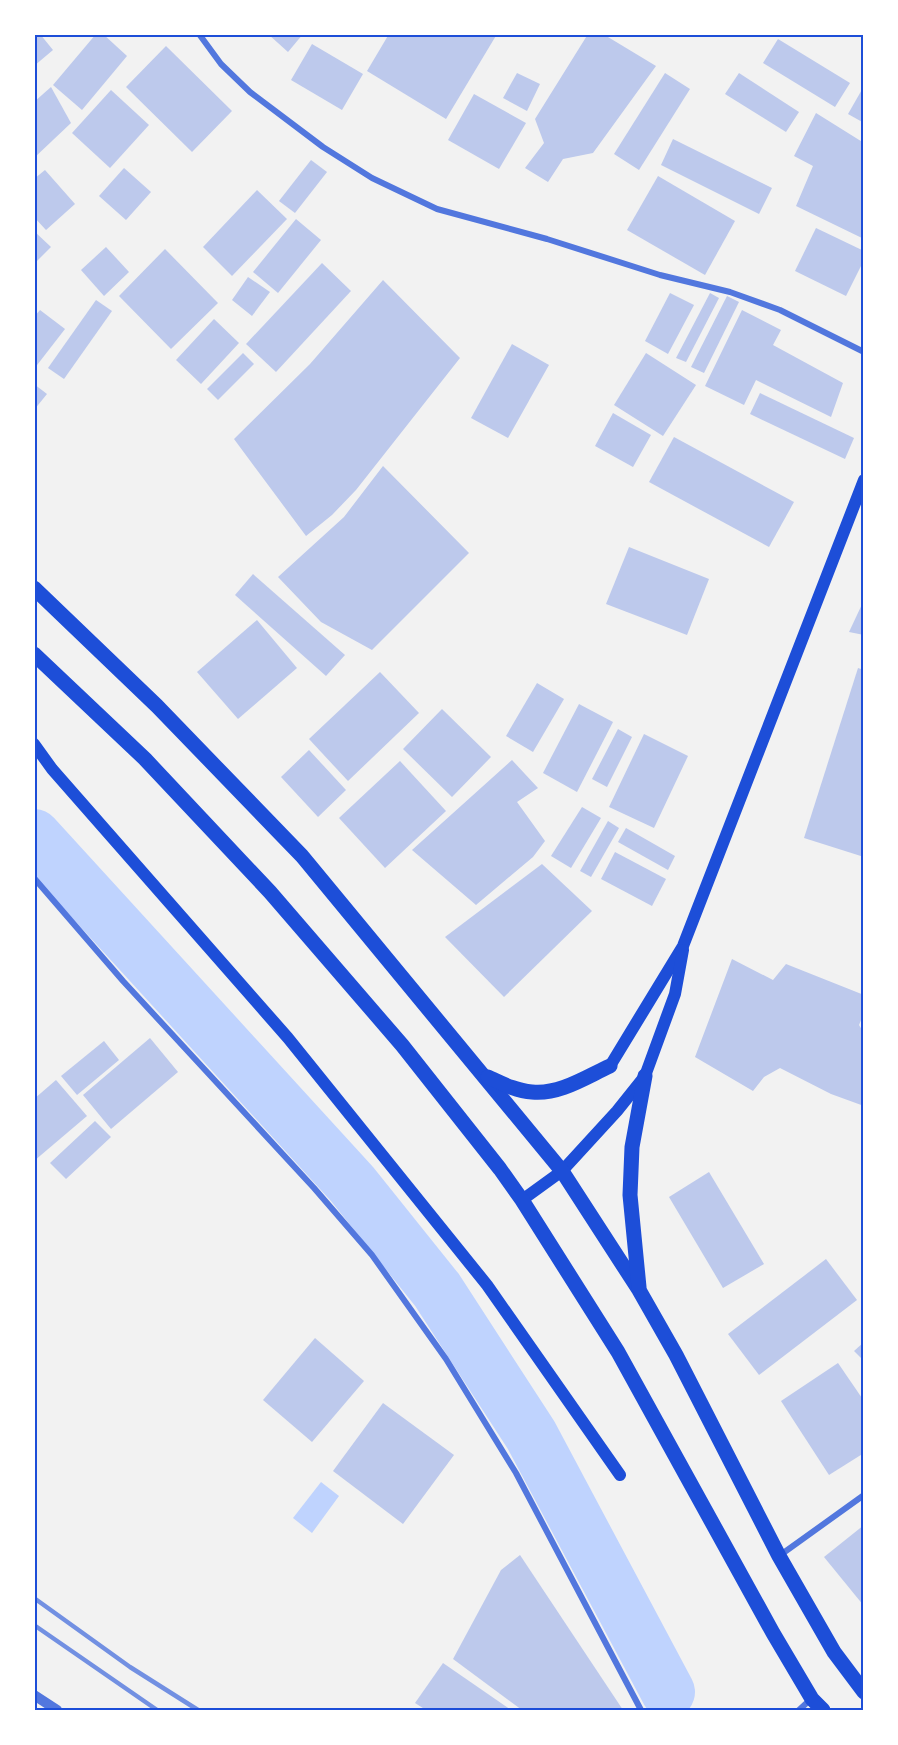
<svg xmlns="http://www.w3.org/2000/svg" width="898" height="1745" font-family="Rubik,sans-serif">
<rect width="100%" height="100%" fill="#f2f2f2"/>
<polygon fill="#bfd3fe" points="321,1482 339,1496 312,1533 293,1518"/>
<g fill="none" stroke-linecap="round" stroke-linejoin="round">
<polyline stroke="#bfd3fe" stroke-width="54" points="34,836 352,1184 437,1290 531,1435 668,1692"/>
</g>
<g fill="#bdc9ec">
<polygon points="34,34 40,34 53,50 34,66"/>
<polygon points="96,34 103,34 127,56 82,110 53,85"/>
<polygon points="268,34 303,34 288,52"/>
<polygon points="389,34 497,34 446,119 367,71"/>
<polygon points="588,34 603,34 656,66 593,153 563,159 548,182 525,168 544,143 535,119"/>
<polygon points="778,39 850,83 835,107 763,63"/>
<polygon points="312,44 363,74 342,110 291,80"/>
<polygon points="166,46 232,111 192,152 126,87"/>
<polygon points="517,73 540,84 527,111 503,98"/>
<polygon points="665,73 690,89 639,170 614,154"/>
<polygon points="739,73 799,112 786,132 725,94"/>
<polygon points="864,86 864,123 848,114"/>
<polygon points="51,87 71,123 34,158 34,102"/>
<polygon points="111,90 149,125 110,168 72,133"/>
<polygon points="474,94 526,123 499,169 448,140"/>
<polygon points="816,113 864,143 864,239 796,206 813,166 794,156"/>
<polygon points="673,139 772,188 759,214 661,165"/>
<polygon points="311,160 327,172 295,213 279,201"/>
<polygon points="124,168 151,192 126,220 99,196"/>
<polygon points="45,170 75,204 46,230 34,217 34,179"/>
<polygon points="658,176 735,221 705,275 627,230"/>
<polygon points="257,190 287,219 232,276 203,247"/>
<polygon points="296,219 321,240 278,293 253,272"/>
<polygon points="816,228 864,251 864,260 846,296 795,271"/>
<polygon points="34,231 51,247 34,264"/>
<polygon points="106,247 129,272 104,296 81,270"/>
<polygon points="165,249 218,303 171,349 119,296"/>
<polygon points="322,263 351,291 276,372 246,344"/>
<polygon points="248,277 270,292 252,316 232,300"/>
<polygon points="383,280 460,358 356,490 332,515 306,536 234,439 310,364"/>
<polygon points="670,293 694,305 668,354 645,341"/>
<polygon points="710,293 719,298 686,362 676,358"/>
<polygon points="727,296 739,302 704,373 691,367"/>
<polygon points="96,300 112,311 64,379 48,368"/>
<polygon points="40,310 65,329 34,369 34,317"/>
<polygon points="742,310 781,330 773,345 843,383 831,417 756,380 744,405 705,386"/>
<polygon points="214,319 239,343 201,384 176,360"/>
<polygon points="512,344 549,365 508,438 471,418"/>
<polygon points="243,353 254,364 218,400 207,389"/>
<polygon points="646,353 696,385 663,436 614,405"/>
<polygon points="34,384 47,394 34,410"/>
<polygon points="760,393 854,438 845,459 750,414"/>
<polygon points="613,413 651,435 633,467 595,446"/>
<polygon points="674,437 794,502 769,547 649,482"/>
<polygon points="383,466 469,553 372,650 321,622 278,577 344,517"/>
<polygon points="629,547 709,579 687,635 606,604"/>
<polygon points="253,574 345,655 326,676 235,595"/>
<polygon points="864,600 864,635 849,632"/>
<polygon points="257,620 297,668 238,719 197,672"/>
<polygon points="858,668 864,670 864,857 804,838"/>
<polygon points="380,672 419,713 348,781 309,739"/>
<polygon points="537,683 564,699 533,752 506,736"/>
<polygon points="579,704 613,722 577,792 543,773"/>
<polygon points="442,709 491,757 452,797 403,749"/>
<polygon points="618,729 632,737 607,787 592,779"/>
<polygon points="644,734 688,756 654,828 609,807"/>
<polygon points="309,750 346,790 318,817 281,777"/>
<polygon points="512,760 538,788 517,802 545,841 533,857 476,905 412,850"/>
<polygon points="400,761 446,811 385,868 339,818"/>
<polygon points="582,807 601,818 571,868 551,856"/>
<polygon points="608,821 619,828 591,877 580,871"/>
<polygon points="626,828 675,856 668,870 618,842"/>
<polygon points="615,852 666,879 652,906 601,879"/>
<polygon points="542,864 592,911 504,997 445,937"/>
<polygon points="732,959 773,980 786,964 864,995 864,1013 859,1025 864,1033 864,1106 831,1094 780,1068 764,1077 753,1091 695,1057"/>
<polygon points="150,1038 178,1072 111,1129 83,1095"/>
<polygon points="104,1041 119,1060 77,1095 61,1076"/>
<polygon points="56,1080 87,1116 34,1161 34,1099"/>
<polygon points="95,1121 111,1137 66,1179 50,1163"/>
<polygon points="709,1172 764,1264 723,1288 669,1197"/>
<polygon points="826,1259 857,1300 759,1375 728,1334"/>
<polygon points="315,1338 364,1381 312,1442 263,1400"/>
<polygon points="864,1342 864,1361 854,1351"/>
<polygon points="838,1363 864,1401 864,1453 829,1475 781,1401"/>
<polygon points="383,1403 454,1455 403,1524 333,1471"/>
<polygon points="864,1525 864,1606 824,1557"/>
<polygon points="520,1555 623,1710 522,1710 453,1659 501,1570"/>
<polygon points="443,1663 511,1710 426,1710 415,1703"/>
</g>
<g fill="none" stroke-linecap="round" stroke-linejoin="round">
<g stroke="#5277de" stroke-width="6">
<polyline points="199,34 221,64 250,92 323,147 372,178 437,209 547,239 660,275 730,292 780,310 864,352"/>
<polyline points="34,878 123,981 314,1188 372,1255 446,1359 516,1473 641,1710"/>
<polyline points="779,1556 864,1495"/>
<polyline points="799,1710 811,1699"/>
</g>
<polyline stroke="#5277de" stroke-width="10" points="34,1695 57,1710"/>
<g stroke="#1d4ed8" stroke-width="12">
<polyline points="34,744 52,769 288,1038 487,1285 620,1475"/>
<polyline points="610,1066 683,946 864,480"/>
<polyline points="522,1200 562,1171 617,1111 645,1076 675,994 683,950"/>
</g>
<g stroke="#1d4ed8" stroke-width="15">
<polyline points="34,588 157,706 302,856 562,1171 639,1290 676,1355 779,1556 834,1652 864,1692"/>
<polyline points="34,654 145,759 270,892 402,1045 500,1169 522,1200 618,1352 773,1633 812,1699 823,1710"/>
<path d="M488,1077C501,1083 516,1091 532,1092C559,1095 586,1077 610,1066"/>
<polyline points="639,1287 630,1195 632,1147 645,1076"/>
</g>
<g stroke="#7290e2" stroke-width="4.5">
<polyline points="34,1598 130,1667 198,1710"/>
<polyline points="34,1625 157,1710"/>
</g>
</g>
<rect width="898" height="1745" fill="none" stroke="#ffffff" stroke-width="72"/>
<rect x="36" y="36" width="826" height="1673" fill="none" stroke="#1d4ed8" stroke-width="2"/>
</svg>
